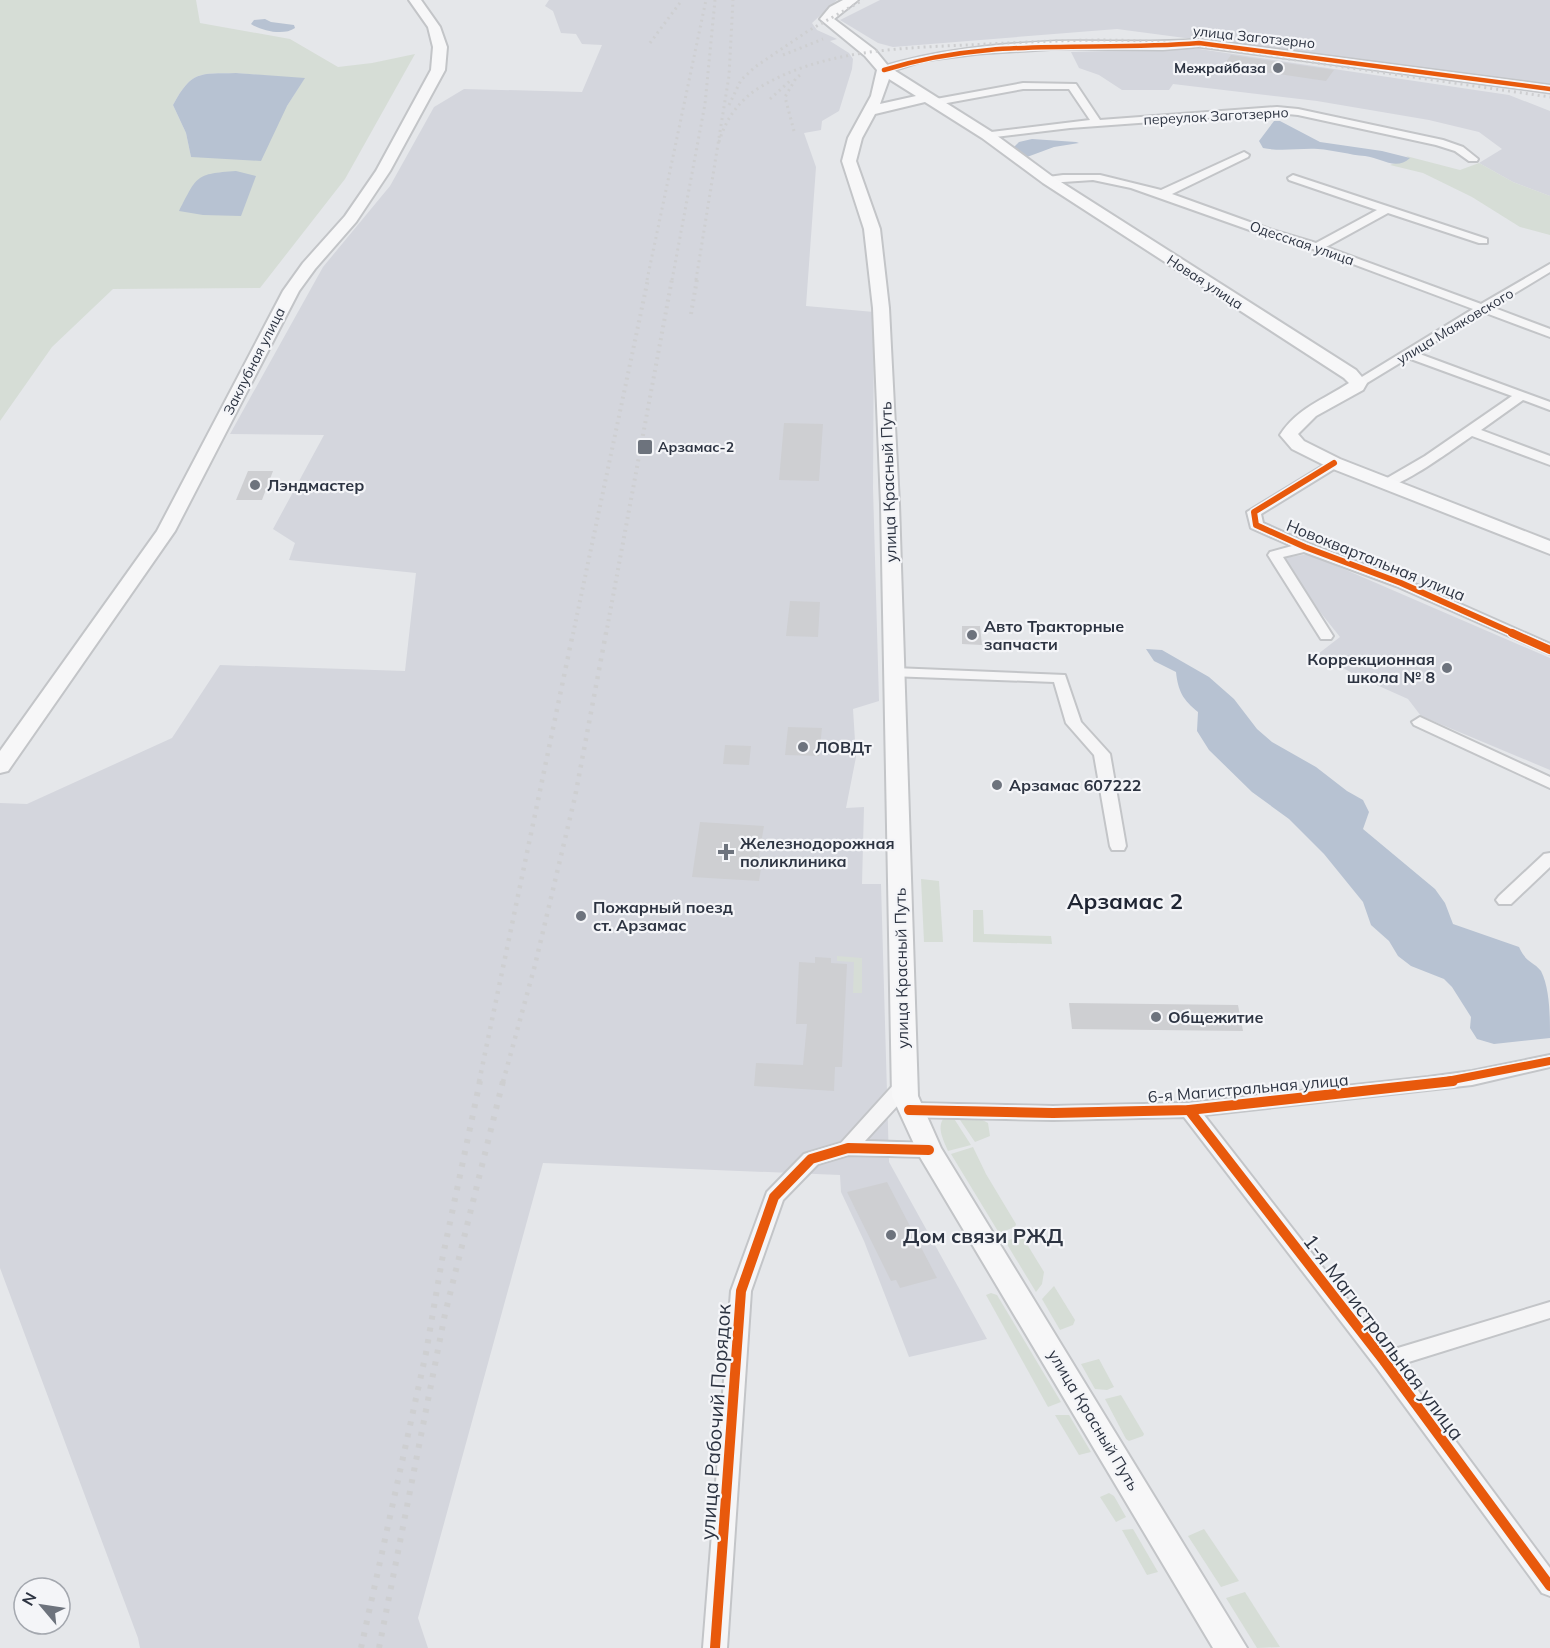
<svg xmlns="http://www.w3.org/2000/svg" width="1550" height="1648" font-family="Mulish,sans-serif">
<rect width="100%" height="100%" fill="#e5e7ea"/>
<g fill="#d4d6dd">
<polygon points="549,0 837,0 812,23 817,30 837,39 830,41 849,53 853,59 852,69 839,111 822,121 821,130 804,133 816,167 806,306 874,312 873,488 879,701 853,709 856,757 846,808 864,807 862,884 881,884 889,1162 987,1339 909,1357 864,1241 841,1192 840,1175 543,1163 418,1618 428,1648 140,1648 138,1638 0,1268 0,803 27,804 172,738 220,665 405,671 416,573 289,560 295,543 273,529 324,435 230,434 323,267 390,186 434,107 464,89 582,92 602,45 582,44 576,34 561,33 553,11 545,6"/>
<polygon points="880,0 1550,0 1550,86 1117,29 893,47 878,43 840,20"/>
<polygon points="1177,49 1199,49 1509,95 1550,111 1550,196 1513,182 1479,163 1502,149 1479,132 1429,120 1317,101 1173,84 1169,90 1122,90 1099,75 1079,68 1071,52"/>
<polygon points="1309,554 1550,658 1550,770 1421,716 1408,699 1361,678 1318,654 1340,637 1278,559"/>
</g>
<g fill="#d6ddd6" fill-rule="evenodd">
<path d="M0,0H196L200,23L290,39L338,67L372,63L415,54L345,179L260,288L113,289L52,347L0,421ZM236,73L304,79L287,106L191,157L186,133L173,105C192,70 199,74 236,73Z"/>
<polygon points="1406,156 1460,170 1479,163 1513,182 1550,196 1550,235 1520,227 1472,197 1423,173 1390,165 1409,158"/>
<polygon points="921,879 939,881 943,942 924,942"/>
<polygon points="973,910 983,910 984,934 1051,936 1052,944 973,942"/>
<polygon points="837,956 862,958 862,993 853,993 854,962 837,961"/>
<path d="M953,1117L971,1145L948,1151C944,1141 936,1127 944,1118Z"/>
<polygon points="958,1117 977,1117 988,1123 990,1136 975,1142"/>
<polygon points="973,1147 986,1174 1016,1224 1015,1227 999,1233 951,1154"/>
<polygon points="1022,1236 1044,1272 1042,1284 1036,1292 1005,1241"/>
<polygon points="1054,1286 1075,1320 1073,1325 1060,1330 1042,1299"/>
<polygon points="991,1293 997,1295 1061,1402 1048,1407 986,1295"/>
<polygon points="1099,1359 1114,1387 1107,1390 1095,1389 1081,1364"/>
<polygon points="1121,1395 1144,1434 1143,1436 1129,1441 1126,1439 1105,1399"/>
<polygon points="1055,1415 1069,1415 1091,1452 1079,1455"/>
<polygon points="1109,1493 1114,1496 1126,1517 1116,1522 1100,1497"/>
<polygon points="1133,1529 1158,1572 1147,1575 1122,1530"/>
<polygon points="1204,1529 1239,1581 1221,1587 1188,1536"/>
<polygon points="1245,1592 1280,1647 1257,1648 1226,1598"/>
</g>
<g fill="#b7c2d2">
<path d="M265,19L271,22L294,25L295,28C284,36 262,31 251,24L254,20Z"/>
<path d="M236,73L305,78L287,106L261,161L191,157L186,133L173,105C192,70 199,74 236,73Z"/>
<path d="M1274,121H1280L1320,142L1382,151L1410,158C1396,171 1381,158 1365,156C1350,155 1334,150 1318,149C1298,148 1282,152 1263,148L1259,141Z"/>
<polygon points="1032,139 1076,142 1079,143 1054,147 1027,157 1014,147 1019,142"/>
<path d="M236,171L256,176L241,216L203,215L179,211C198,175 195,174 236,171Z"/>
<path d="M1146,649L1162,650L1209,677L1234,699L1257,729L1272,742L1316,767L1347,791L1363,800L1369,812L1363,829L1435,889L1445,903L1453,924L1519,947C1527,964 1532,960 1541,971C1550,989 1550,1016 1550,1038L1494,1044L1477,1039L1470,1028L1471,1017L1452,987L1444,979L1411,966L1398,956L1389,941L1371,925L1363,902L1324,854L1289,819L1252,792L1209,750L1197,731L1198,712C1183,700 1178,691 1176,672L1154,661Z"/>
</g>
<g fill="#cecfd2">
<polygon points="1231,55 1334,70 1326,81 1223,66"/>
<polygon points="784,423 823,424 819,481 779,480"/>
<polygon points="248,471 273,471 262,500 236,500"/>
<polygon points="790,601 820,602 818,637 786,636"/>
<polygon points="962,626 980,626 982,645 962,644"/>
<polygon points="788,727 822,728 819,756 785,755"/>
<polygon points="725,745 751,746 749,765 723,764"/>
<polygon points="700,822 764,826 758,861 762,862 759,881 692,877"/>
<polygon points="815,957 831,958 831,963 847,964 842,1067 835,1067 834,1091 754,1086 756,1063 803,1065 807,1024 796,1024 799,962 815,963"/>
<polygon points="1069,1003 1238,1005 1243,1031 1072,1029"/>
<polygon points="887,1182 937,1278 900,1288 896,1280 891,1281 847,1192"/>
</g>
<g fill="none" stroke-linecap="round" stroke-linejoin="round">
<g stroke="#c3c5c8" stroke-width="4">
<g id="minor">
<polygon points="1023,83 1076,84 1100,120 1277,107 1298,109 1443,140 1463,147 1478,159 1477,161 1469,161 1455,151 1436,145 1298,115 1277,113 1070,128 987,138 982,135 983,133 1090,120 1069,89 1023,89 936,105 931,102 936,99"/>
<path d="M1244,152L1249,155L1248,157L1172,194L1269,229L1316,243L1377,210L1289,180L1288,178L1293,175L1487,239V243H1479L1388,213L1326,247L1481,304L1550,264V272L1492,307L1550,329V337L1483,312L1417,353L1550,402V410L1523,400L1481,430L1550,456V465L1472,436C1457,446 1397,491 1382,487L1380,484L1382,481L1425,456L1512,396L1408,358L1362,386H1354L1352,383L1473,309L1313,249L1261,234L1131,188L1093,180L1048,183L1043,180L1048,177L1063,175H1100L1161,190Z"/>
<polygon points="1334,459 1341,463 1339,466 1261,514 1263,523 1310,544 1406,580 1550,644 1550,654 1396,586 1304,552 1283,557 1333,636 1331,639 1321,639 1268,555 1270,552 1292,546 1251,528 1247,512"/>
<polygon points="894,668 1065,675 1081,722 1110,754 1126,846 1124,850 1112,850 1110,846 1094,755 1066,723 1054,682 889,676 886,673"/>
<polygon points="1420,717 1550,777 1550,788 1414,725 1412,722"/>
<polygon points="1550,853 1550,867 1511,904 1499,904 1496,900 1499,896 1544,854"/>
<polygon points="1550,1055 1550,1067 1472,1085 1204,1115 1388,1351 1550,1302 1550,1318 1399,1365 1550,1568 1550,1596 1542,1593 1376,1367 1184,1117 1053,1120 909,1117 902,1115 899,1110 902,1105 909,1103 1053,1106 1189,1103 1428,1077 1472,1071"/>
<polygon points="904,1079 911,1081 913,1086 911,1091 865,1141 929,1143 936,1145 939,1150 936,1155 929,1157 848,1155 818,1164 783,1200 751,1291 727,1648 703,1648 731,1291 767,1192 804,1154 841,1143 897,1081"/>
</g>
</g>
<g stroke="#c3c5c8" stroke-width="3">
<path id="tertiary" d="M1199,39L1550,85V93L1199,47L1163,50L1058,49L979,54L924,61L884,74L878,70L880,67C937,49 996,44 1056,41C1104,40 1151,43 1199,39Z"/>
</g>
<g stroke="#c3c5c8" stroke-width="4">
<g id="secondary">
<polygon points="409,0 421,0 440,27 447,47 445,70 390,171 356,222 315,269 299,291 175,531 8,771 0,773 0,751 157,531 283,291 303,263 345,216 376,171 431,70 433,47 428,27"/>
<path d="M843,0H858L834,19L875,50L889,67L992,132L1053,177L1356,370L1367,383L1363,390L1316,416L1298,434L1304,441L1340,459L1550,541V554L1328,467L1292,449L1280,435C1297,408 1323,400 1349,383L1344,378L1043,183L982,138L925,102L875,114L862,138L856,161L880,229L889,308L899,504L918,1096L941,1148L1247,1648H1213L920,1157L892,1096L881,504L873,308L864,229L842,161L848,138L871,96L877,70L865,56L820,19L830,7ZM889,79L916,96L880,104Z"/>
</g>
</g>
<use href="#minor" fill="#f5f5f6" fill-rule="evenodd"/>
<use href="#tertiary" fill="#f5f5f6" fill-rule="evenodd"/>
<use href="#secondary" fill="#f7f7f8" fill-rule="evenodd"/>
<g stroke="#cecfd1" stroke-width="3" stroke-dasharray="2 4" stroke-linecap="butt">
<polyline points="650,43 682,0"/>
<polyline points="783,55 823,39"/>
<polyline points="770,99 790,81"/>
<polyline points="729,105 741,80 755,67 808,31 863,0"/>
<polyline points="794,131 785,97 796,78 803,73"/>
<path d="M719,142C726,118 740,99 762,86C829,47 912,48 987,44C1052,41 1118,37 1182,44C1222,48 1263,56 1303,61C1385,73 1468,85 1550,97"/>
<polyline points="647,280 706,0"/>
<polyline points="672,280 705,104 715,0"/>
<polyline points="696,280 729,76 733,0"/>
</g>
<g stroke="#cecfd1" stroke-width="4" stroke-dasharray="2 4.5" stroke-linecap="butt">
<polyline points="691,314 697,279"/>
<polyline points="573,634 648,279"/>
<polyline points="606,634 672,279"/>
</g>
<g stroke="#cecfd1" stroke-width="4.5" stroke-dasharray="3 6" stroke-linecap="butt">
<polyline points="479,1082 573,633"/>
<polyline points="503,1082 535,965 575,797 606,633"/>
</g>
<g stroke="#cecfd1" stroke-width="6" stroke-dasharray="4 8" stroke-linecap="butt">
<polyline points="361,1648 426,1353 442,1260 480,1081"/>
<polyline points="379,1648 445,1314 503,1081"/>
</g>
<g stroke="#f4f5f8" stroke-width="7">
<path id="cycleway-far3" d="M884,70C991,36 1091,52 1199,43L1550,89"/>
</g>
<g stroke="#f4f5f8" stroke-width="9">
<polyline id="cycleway-far2" points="1334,463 1254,512 1256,525 1305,547 1401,583 1515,634"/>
</g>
<g stroke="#f4f5f8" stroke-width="11">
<g id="cycleway-far1">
<polyline points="1512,633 1550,650"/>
<polyline points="1442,1082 1550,1061"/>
</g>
</g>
<g stroke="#f4f5f8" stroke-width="14">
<g id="cycleway">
<polyline points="909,1110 1053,1113 1189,1110 1453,1081"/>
<polyline points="1189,1110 1384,1361 1550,1586"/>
<polyline points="715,1648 741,1291 774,1197 811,1159 848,1148 929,1150"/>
</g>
</g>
<use href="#cycleway-far3" stroke="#e8590c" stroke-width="4.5"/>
<use href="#cycleway-far2" stroke="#e8590c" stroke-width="6"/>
<use href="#cycleway-far1" stroke="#e8590c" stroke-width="8"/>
<use href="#cycleway" stroke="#e8590c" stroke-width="10"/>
</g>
<g fill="#6d737d" stroke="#f4f5f8" stroke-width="2">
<circle cx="1278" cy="68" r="6"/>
<rect x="637" y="439" width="16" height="16" rx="3"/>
<circle cx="255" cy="485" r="6"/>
<circle cx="972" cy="635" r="6"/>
<circle cx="1447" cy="668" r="6"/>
<circle cx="803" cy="747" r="6"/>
<circle cx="997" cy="785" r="6"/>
<path d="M723 843h6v6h6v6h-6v6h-6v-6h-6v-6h6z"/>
<circle cx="581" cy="916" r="6"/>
<circle cx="1156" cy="1017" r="6"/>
<circle cx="891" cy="1235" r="6"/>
</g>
<g text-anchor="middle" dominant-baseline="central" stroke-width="4.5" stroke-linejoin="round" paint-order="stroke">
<g font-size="14" fill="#2d3442" stroke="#f4f5f8">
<text transform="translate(1254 37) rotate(6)">улица Заготзерно</text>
<text transform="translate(1216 116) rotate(-3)">переулок Заготзерно</text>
<text transform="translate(1302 243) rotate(19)">Одесская улица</text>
<text transform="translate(1205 282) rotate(33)">Новая улица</text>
<text transform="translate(1455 326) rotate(-31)">улица Маяковского</text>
<text transform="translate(254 361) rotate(-63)">Заклубная улица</text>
</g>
<g font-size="14" font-weight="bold" fill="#2d3442" stroke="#f4f5f8" text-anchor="end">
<text x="1266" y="68">Межрайбаза</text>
<text x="658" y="447" text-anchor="start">Арзамас-2</text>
</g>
<g font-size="16" fill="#2d3442" stroke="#f4f5f8">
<text transform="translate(888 482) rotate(-92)">улица Красный Путь</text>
<text transform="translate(1376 560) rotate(22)">Новоквартальная улица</text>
<text transform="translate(901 968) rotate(-91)">улица Красный Путь</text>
<text transform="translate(1248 1088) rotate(-5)">6-я Магистральная улица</text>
<text transform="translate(1094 1420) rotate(59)">улица Красный Путь</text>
</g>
<g font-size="16" font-weight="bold" fill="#2d3442" stroke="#f4f5f8" text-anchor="start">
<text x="267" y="485">Лэндмастер</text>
<text x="984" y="626">Авто Тракторные<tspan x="984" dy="18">запчасти</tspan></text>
<text x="1435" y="659" text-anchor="end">Коррекционная<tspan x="1435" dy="18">школа № 8</tspan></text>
<text x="815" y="747">ЛОВДт</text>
<text x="1009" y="785">Арзамас 607222</text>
<text x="740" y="843">Железнодорожная<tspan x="740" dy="18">поликлиника</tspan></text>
<text x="593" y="907">Пожарный поезд<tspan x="593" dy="18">ст. Арзамас</tspan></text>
<text x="1168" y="1017">Общежитие</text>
</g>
<g font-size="20" font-weight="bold" fill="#2d3442" stroke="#f4f5f8" text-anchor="start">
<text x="903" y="1235">Дом связи РЖД</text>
</g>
<g font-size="20" fill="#2d3442" stroke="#f4f5f8">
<text transform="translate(1384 1337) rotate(53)">1-я Магистральная улица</text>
<text transform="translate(715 1422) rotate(-86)">улица Рабочий Порядок</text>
</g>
<g font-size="22" font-weight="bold" fill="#1f2533" stroke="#f4f5f8">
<text x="1125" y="901">Арзамас 2</text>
</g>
</g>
<g transform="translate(42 1606) rotate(299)"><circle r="28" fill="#f4f5f8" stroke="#a4a8af" stroke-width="1.5"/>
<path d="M0-4.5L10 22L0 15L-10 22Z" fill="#6d737d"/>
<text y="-9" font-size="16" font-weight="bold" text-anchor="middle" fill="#2d3442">N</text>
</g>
</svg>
